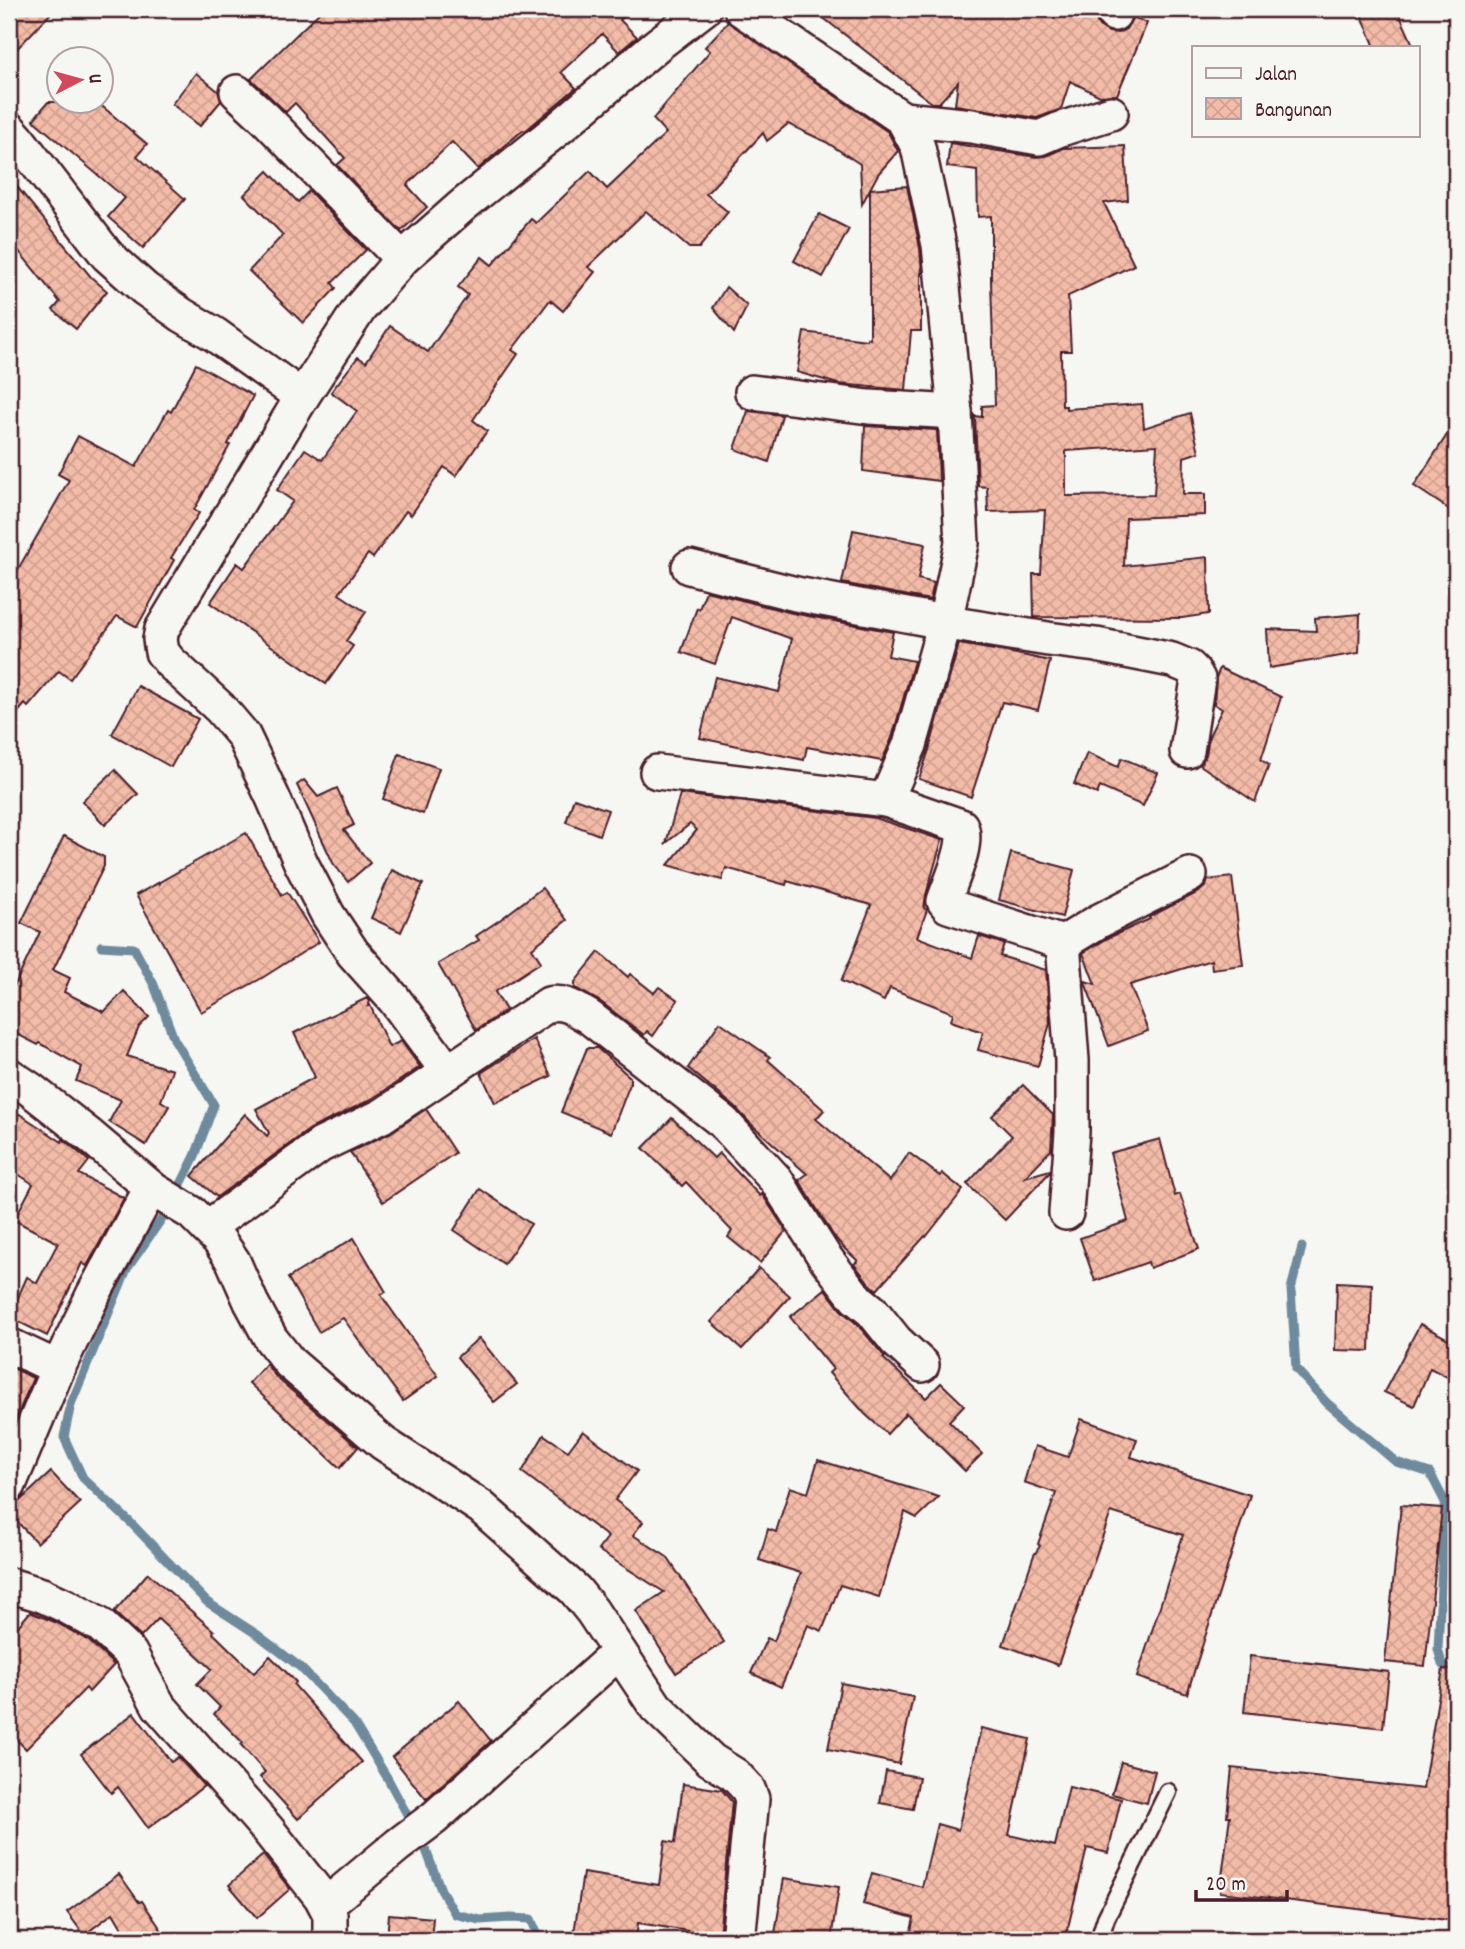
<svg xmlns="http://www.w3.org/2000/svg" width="1465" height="1949" font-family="Dekko,sans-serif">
<defs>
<pattern id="building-cross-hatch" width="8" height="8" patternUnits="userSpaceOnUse" patternTransform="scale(1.75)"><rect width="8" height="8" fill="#f3bca8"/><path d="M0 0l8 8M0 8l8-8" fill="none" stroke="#d2a191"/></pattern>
</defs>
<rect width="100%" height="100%" fill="#f6f6f2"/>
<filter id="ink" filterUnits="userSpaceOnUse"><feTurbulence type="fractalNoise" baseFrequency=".0143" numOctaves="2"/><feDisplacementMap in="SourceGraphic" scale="14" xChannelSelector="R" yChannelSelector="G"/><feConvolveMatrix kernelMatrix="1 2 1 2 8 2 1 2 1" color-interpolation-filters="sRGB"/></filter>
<g filter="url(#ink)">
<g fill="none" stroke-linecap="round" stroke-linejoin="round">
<g stroke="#6e8a9c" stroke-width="9">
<polyline points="101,946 134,948 154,985 174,1039 214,1105 195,1156 176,1194"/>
<polyline points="170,1207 127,1269 71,1404 64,1437 83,1478 131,1523 207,1602 258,1635 300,1667 354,1723 388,1779 426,1850 441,1890 455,1914 480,1920 510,1918 531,1919 540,1940"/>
<polyline points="1302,1247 1291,1289 1296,1369 1327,1403 1396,1462 1430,1473 1445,1502 1438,1649 1442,1664 1456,1674"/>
</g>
</g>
<g fill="url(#building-cross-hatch)" stroke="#4a1f2b" stroke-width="2" fill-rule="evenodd">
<polygon points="9,9 55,9 9,57"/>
<polygon points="323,9 632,9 620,20 637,37 619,52 602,34 561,72 576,88 525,131 523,130 478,169 452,142 407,185 427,207 401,231 337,165 345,158 295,103 286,112 251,79"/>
<polygon points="812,9 1094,9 1095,18 1099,26 1109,32 1118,33 1126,29 1133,17 1147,23 1117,95 1100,96 1070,81 1061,109 1037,118 955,105 958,82 939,103 932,103"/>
<polygon points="1359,9 1397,9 1414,47 1375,47"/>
<polygon points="728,22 888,132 898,151 878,174 862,204 860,164 826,142 788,124 767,141 763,133 706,194 728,212 699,248 689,248 646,211 588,267 595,272 563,311 550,300 512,350 518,354 473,420 487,431 456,476 444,467 411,515 406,511 373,558 368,554 339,594 366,612 346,641 353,646 326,684 210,603 237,563 244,568 293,501 277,490 305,449 322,460 357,411 331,392 358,357 366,362 390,326 428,352 468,295 458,287 482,257 492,265 531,219 536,223 590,171 607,189 666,133 653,119 710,51 705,47"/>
<polygon points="196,73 218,91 221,101 200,126 172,104"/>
<polygon points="48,102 97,102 147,144 137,156 185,199 143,248 108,217 125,198 33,120"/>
<path d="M950,143L1036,157L1046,156L1064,148L1125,146L1128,200L1104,203L1134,265L1068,296L1071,351H1061L1062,406H1066V409L1142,404L1144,428L1190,413L1199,452L1184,457L1183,494H1205V515L1126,518L1124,566L1208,557L1209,614L1182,618L1034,617L1033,574H1041L1045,510L988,512L987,487L978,486L975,416L982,417V406L995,405L991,281V216L978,217L977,171L947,167ZM1157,445L1154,495L1066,496V451Z"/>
<polygon points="268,171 298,202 309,191 366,250 332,283 336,288 303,323 249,271 283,235 244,195"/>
<polygon points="9,177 91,277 107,291 76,329 53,310 60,302 9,239"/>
<polygon points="907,186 920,248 922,273 921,273 921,331 911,331 906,390 838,384 797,372 804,332 867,340 867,338 870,339 870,189"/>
<polygon points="819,214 849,229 823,277 794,261"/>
<polygon points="726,287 747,306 734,333 713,308"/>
<polygon points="196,364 253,396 228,444 230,445 194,510 199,513 171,558 174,560 137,627 117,616 70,679 59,671 28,707 25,704 9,723 9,565 17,571 69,480 58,474 78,436 136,467 168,410 171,412"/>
<polygon points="748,411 782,415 769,462 735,449"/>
<polygon points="1456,421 1456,514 1414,486"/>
<polygon points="865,426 937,430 939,481 863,471"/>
<polygon points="853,530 925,544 918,579 934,583 930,600 842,583"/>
<polygon points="706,591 792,613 893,632 888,656 914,661 892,738 882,761 807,747 804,760 700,738 715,677 779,692 792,639 732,617 715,664 681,652 697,608 699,609"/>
<polygon points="1360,614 1359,653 1269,668 1267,629 1316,631 1315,618"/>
<polygon points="959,644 1017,654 1050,661 1038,710 1002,702 971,797 919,779 929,750"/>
<polygon points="1220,668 1281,697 1261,760 1269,765 1255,802 1200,765 1206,755 1209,736 1222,709 1214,704 1216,678"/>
<polygon points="138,686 198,719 171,767 112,734"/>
<polygon points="1087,753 1118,767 1122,758 1158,773 1143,806 1100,787 1097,794 1074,784"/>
<polygon points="399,754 439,768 423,814 383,799"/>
<polygon points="115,770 138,794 105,825 82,801"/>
<polygon points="304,780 318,797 337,788 354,825 344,830 370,863 348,882 333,863 297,785"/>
<polygon points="680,794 875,818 942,840 926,895 924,908 927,910 917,937 972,958 979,936 1004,944 1000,956 1046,970 1050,1023 1038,1066 978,1050 983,1032 951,1021 953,1013 890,988 884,1001 841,981 851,958 871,905 787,881 786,885 726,868 722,880 668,865 697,830 690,824 666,843"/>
<polygon points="574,798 608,810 599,835 566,822"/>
<polygon points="246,833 282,895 287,892 319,942 262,978 201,1012 136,895 158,883 160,885 158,883"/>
<polygon points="64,836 104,857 104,866 53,970 70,978 64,992 104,1012 124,991 149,1017 139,1027 127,1056 172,1070 161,1101 169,1106 146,1145 109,1122 121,1100 76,1081 82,1067 39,1043 38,1045 9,1030 9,997 40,932 21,923"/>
<polygon points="1011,853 1074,870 1062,917 999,900"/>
<polygon points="392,870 423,884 401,932 371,918"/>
<polygon points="1232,877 1243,965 1212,969 1211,960 1130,985 1148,1031 1109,1046 1086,985 1085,981 1095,984 1083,953 1108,938 1150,919 1149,917 1199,892 1206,886 1208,880"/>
<polygon points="542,888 567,920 532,948 541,962 495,992 506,1010 476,1030 438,964 479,940 476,936 501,919"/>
<polygon points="599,952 628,977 630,974 654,993 659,987 678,1000 653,1036 647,1031 644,1035 601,1002 575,988 575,982"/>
<polygon points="367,998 370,1001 368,1006 370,1005 389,1047 401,1041 420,1067 372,1099 310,1129 217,1197 192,1176 245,1114 267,1136 269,1133 256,1109 315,1077 294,1033"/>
<polygon points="720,1022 770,1057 768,1060 824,1110 816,1119 890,1181 909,1153 940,1176 942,1173 963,1190 926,1237 925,1236 877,1290 870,1284 854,1264 858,1261 845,1249 833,1235 799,1180 807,1174 750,1123 735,1107 688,1068"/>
<polygon points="534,1039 551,1076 495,1103 481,1073"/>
<polygon points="587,1048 597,1048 630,1077 630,1084 611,1133 561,1112"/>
<polygon points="1023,1085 1053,1115 1051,1150 1025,1177 1050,1170 1050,1172 1005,1220 967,1184 1012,1136 992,1116"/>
<polygon points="9,1107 62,1142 63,1139 89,1161 79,1174 124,1198 87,1266 82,1263 47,1336 9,1317 27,1277 37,1283 58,1243 14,1220 33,1184 9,1168"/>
<polygon points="426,1109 455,1153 383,1202 350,1152 390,1133"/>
<polygon points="672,1118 714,1158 719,1153 760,1196 762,1194 786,1231 760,1263 728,1237 732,1231 686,1182 682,1186 643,1148"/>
<polygon points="1160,1139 1175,1196 1180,1194 1199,1249 1150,1268 1148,1262 1095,1281 1080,1238 1128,1221 1110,1153"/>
<polygon points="480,1189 531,1224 504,1264 454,1230"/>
<polygon points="354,1238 386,1292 381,1295 438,1376 403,1401 343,1318 319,1332 288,1278"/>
<polygon points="759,1268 790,1296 742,1349 711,1322"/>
<polygon points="1337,1282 1372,1284 1370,1351 1335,1350"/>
<polygon points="825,1289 841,1310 858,1325 885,1357 883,1358 926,1398 941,1383 964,1405 949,1421 982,1454 965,1471 906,1413 887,1434 865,1414 829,1373 833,1369 790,1317"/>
<polygon points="1420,1324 1456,1343 1456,1360 1447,1377 1430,1368 1414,1406 1384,1392"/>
<polygon points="479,1338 517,1384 494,1402 457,1357"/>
<polygon points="266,1364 277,1378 358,1447 340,1468 249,1383"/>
<polygon points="9,1366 33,1378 9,1436"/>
<polygon points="1081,1419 1137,1439 1131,1457 1250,1495 1187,1694 1137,1677 1183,1535 1111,1512 1058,1665 1003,1645 1034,1555 1040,1546 1038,1544 1056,1493 1024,1482 1035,1446 1068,1457"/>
<polygon points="583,1431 637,1471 615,1500 643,1522 633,1535 667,1557 724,1642 676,1673 636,1611 664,1592 598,1550 608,1537 522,1472 544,1435 568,1451"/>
<polygon points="818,1460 939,1497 917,1518 905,1512 879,1597 840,1585 822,1631 808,1625 781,1687 751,1673 767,1638 774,1641 801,1573 759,1560 768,1529 776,1532 790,1487 808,1493"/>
<polygon points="51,1472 80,1503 37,1543 9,1513 9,1511"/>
<polygon points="1401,1505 1442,1508 1425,1666 1385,1662"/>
<polygon points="148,1573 214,1631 213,1633 254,1673 270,1656 296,1682 294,1685 362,1762 298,1819 260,1777 265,1772 241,1745 243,1743 214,1714 220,1707 197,1684 212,1669 158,1619 141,1637 114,1612"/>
<polygon points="30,1612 57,1623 89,1641 114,1665 89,1692 86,1688 26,1749 9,1732 9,1637"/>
<polygon points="1250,1656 1389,1672 1383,1728 1244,1712"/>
<polygon points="1443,1669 1456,1671 1456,1921 1220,1892 1230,1816 1227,1816 1232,1768 1423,1789"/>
<polygon points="841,1683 913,1697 899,1764 828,1749"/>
<polygon points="459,1701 491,1741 426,1799 392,1757"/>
<polygon points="134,1713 171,1762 178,1757 204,1786 148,1828 118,1787 111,1793 81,1754"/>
<polygon points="981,1728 1030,1739 1009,1835 1055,1846 1069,1787 1121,1799 1108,1853 1087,1848 1065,1940 909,1940 914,1918 863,1904 872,1873 922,1887 937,1824 958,1830"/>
<polygon points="1121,1762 1155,1771 1147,1803 1112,1794"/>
<polygon points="886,1771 919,1777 913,1809 880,1803"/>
<polygon points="683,1784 722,1790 732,1802 719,1936 638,1923 636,1940 573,1940 583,1873 659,1885 665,1841 675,1843"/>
<polygon points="263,1855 290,1889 257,1918 229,1885"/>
<polygon points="119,1874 139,1902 142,1901 168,1940 129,1940 113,1913 84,1935 67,1912"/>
<polygon points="784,1878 839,1887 831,1940 774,1940"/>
<polygon points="389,1914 433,1918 431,1940 387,1940"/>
</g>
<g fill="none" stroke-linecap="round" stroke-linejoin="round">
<g stroke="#4a1f2b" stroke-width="21">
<polyline id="service" points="1099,1940 1106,1918 1168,1792"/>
</g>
<g stroke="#4a1f2b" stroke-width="38">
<g id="minor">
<polyline points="1113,9 1114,14"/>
<polyline points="237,92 265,118 402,259"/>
<polyline points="903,119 972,126 1039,138 1058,130 1111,113"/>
<polyline points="9,129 18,139 107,255 145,289 182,315 214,334 302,397"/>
<polyline points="752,392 869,407 955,412"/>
<polyline points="689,567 796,594 954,624 1048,639 1096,645 1172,660 1189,667 1194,672 1198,679 1187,751"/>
<polyline points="657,772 886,800 910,745 945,622 962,543 955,412 939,245 918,147 903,119 741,9"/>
<path d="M886,800L961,826C969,845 950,882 944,901L948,906L1063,943L1099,921L1190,875"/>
<polyline points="1063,943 1072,1060 1072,1132 1066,1213"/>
<polyline points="448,1072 394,999 353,953 328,915 301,863 273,798 243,735 220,708 170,662 162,652 160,639 162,629 302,397 360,308 402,259 462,206 559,128 657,45 704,9"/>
<polyline points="9,1075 30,1089 90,1136 154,1190 192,1213 218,1239 233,1261 251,1302 271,1339 290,1363 383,1443 481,1507 575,1590 592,1611 656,1707 711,1760 735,1775 748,1789 752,1799 738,1940"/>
<path d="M207,1228L321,1145L382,1116L549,1004C565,1001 575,1009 589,1017L723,1122L776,1180L824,1256L856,1298L872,1311L896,1341L922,1365"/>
<polyline points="9,1345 58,1368"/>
<polyline points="9,1485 58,1368 94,1293 151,1188"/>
<polyline points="9,1585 42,1595 66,1606 100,1625 130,1653 159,1706 268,1830 321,1897 330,1914 330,1940"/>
<polyline points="326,1905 398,1845 434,1818 619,1652"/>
</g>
</g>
<use href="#service" stroke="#f6f6f2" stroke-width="16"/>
<use href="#minor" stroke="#f6f6f2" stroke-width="33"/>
</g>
</g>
<rect width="1465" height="1949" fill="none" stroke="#f6f6f2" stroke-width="35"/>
<rect x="18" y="18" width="1430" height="1914" fill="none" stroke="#4a1f2b" stroke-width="2.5" filter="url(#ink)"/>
<rect x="1192" y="46" width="228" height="91" fill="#f6f6f2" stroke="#b1a0a2" stroke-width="2"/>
<rect x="1206" y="68" width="35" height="10" fill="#f6f6f2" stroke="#b1a0a2" stroke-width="2"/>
<text x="1255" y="80" font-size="21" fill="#4a1f2b">Jalan</text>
<rect x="1206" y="98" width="35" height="21" fill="url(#building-cross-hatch)" stroke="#b1a0a2" stroke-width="2"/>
<text x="1255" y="116" font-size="21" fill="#4a1f2b">Bangunan</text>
<g transform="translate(80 80) rotate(84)"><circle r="33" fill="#f6f6f2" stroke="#b1a0a2" stroke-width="2"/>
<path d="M0-5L12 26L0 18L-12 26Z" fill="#d1495b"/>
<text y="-10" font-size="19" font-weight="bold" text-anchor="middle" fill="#4a1f2b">U</text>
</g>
<path d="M1196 1890v10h91v-10" fill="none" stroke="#4a1f2b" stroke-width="3.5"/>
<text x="1206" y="1890" font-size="21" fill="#4a1f2b" stroke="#f6f6f2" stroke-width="5" paint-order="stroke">20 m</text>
</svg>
